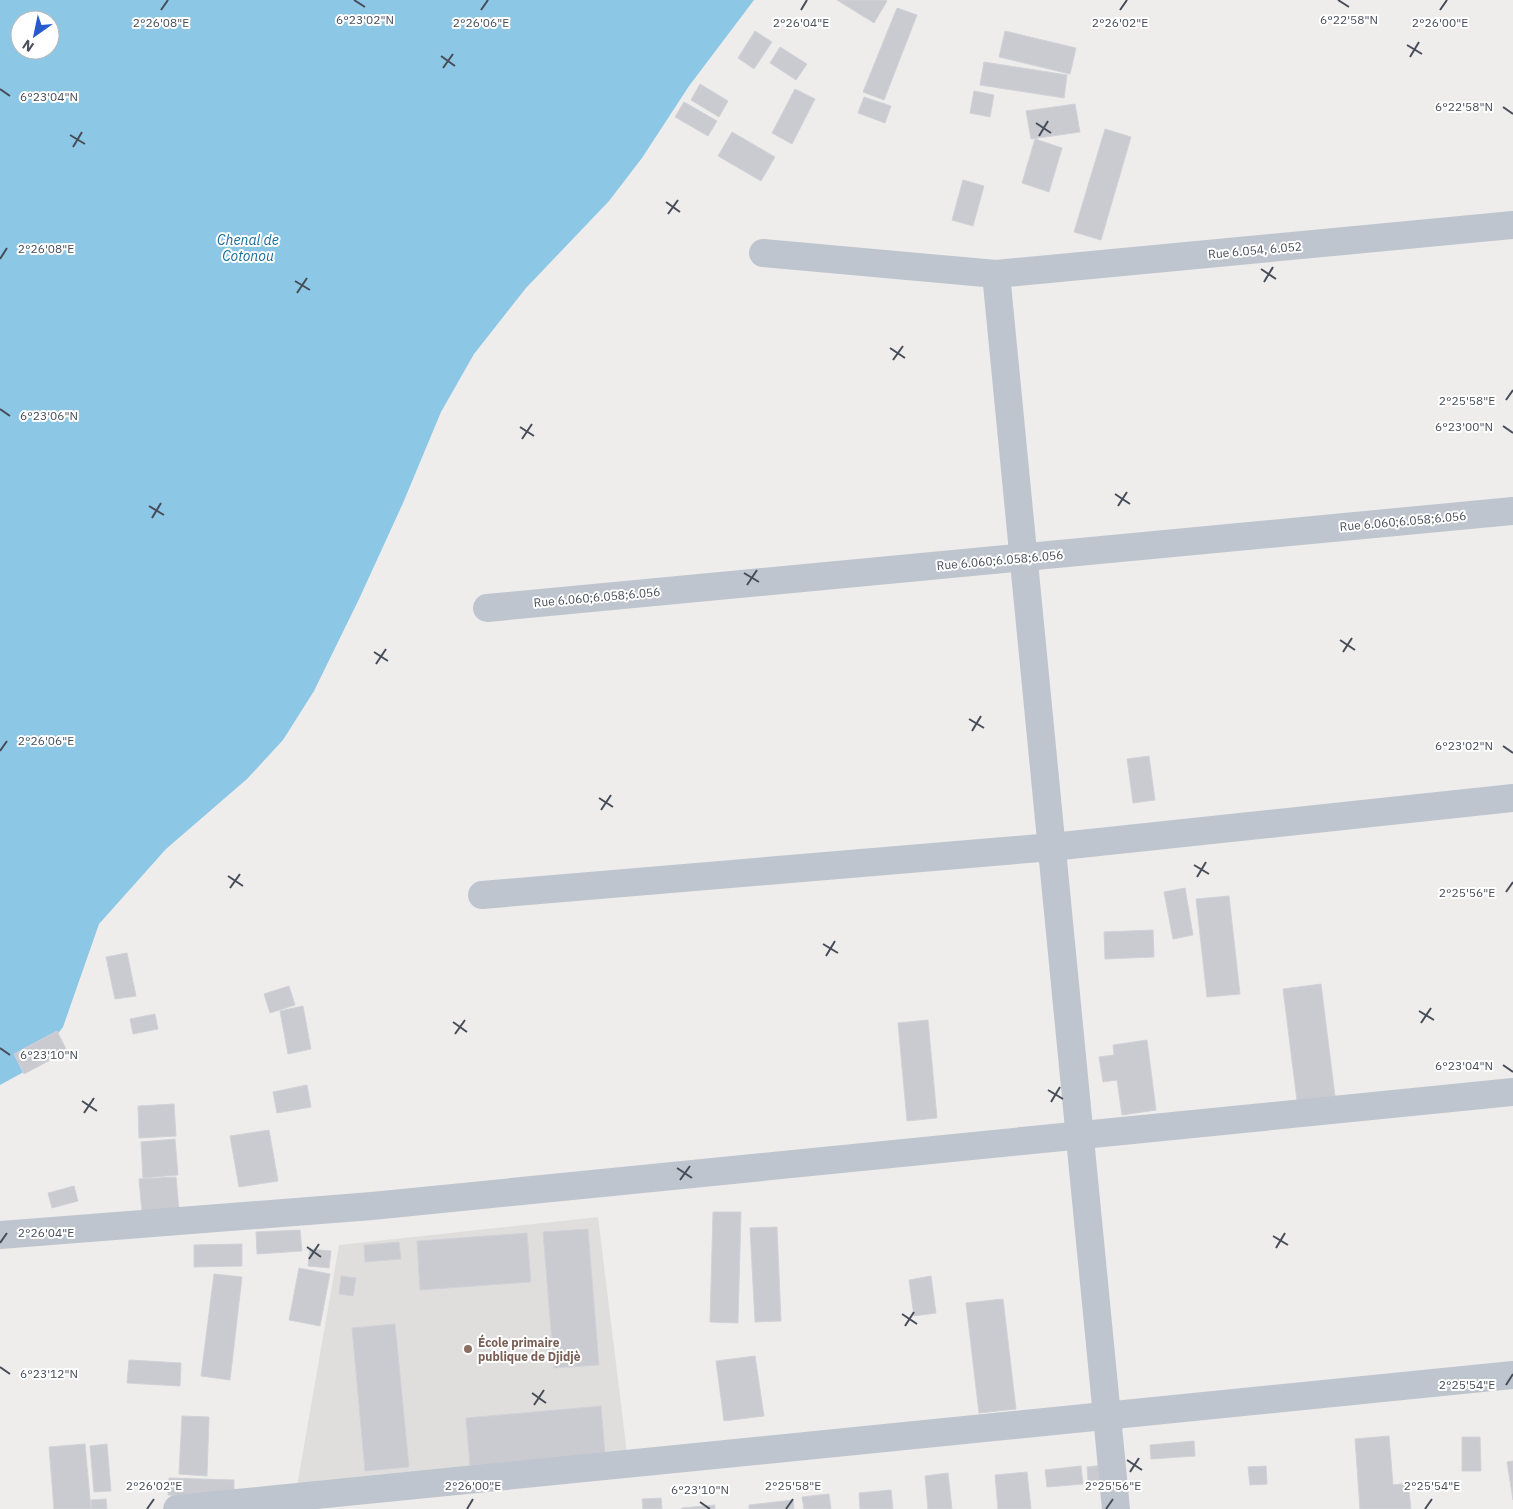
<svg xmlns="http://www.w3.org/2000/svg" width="1513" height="1509" font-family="'IBM Plex Sans',sans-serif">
<rect width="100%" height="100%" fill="#efedec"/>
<polygon fill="#e0dedd" points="598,1217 627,1453 297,1486 339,1245"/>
<path fill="#8cc7e5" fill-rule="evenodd" d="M0,0H754L689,86L642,158L609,201L526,288L474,354L441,412L403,503L360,597L314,691L283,740L247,779L166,849L99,924L63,1027L31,1068L0,1085ZM20,20H50V50H20Z"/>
<g fill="#cacbd1" stroke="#d1d2d8">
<polygon points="837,0 885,0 887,1 874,23"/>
<polygon points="897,8 917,15 884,100 863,92"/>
<polygon points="755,31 772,42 754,69 738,58"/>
<polygon points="1005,31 1076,48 1070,74 999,57"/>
<polygon points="780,47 807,64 796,80 770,63"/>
<polygon points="984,62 1067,75 1064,98 980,85"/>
<polygon points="700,84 728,101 719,117 691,100"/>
<polygon points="795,89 815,99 792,144 772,133"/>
<polygon points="974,91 994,95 990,117 970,113"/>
<polygon points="864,97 891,106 885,123 858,113"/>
<polygon points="684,102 717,121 708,136 675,117"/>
<polygon points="1075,104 1080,132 1031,139 1026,111"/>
<polygon points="1105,129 1131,137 1101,240 1074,232"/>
<polygon points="732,132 775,157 761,181 718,156"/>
<polygon points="1035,139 1062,148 1049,192 1022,183"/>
<polygon points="963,180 984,186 973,226 952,220"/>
<polygon points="1149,756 1155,800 1133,803 1127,759"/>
<polygon points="1185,888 1193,935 1173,939 1164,892"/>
<polygon points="1229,896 1240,994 1207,997 1196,899"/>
<polygon points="1153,930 1154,957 1105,959 1104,932"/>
<polygon points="127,953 136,996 115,999 106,957"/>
<polygon points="1321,984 1335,1096 1297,1101 1283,989"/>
<polygon points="289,986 295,1005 270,1013 264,994"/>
<polygon points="303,1006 311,1049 288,1054 280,1011"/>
<polygon points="155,1014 158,1029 133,1034 130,1019"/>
<polygon points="928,1020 937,1118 907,1121 898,1023"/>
<polygon points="57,1031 67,1051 24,1074 14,1054"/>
<polygon points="1147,1040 1156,1110 1122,1115 1117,1080 1103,1082 1099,1057 1114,1055 1113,1045"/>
<polygon points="307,1085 311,1107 277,1113 273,1092"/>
<polygon points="174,1104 176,1136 139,1138 138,1106"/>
<polygon points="269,1130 278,1181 239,1187 230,1136"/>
<polygon points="175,1139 178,1175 143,1178 141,1142"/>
<polygon points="176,1177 179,1210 142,1212 139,1179"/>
<polygon points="74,1186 78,1201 52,1208 48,1193"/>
<polygon points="713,1212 741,1212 738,1323 710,1322"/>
<polygon points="777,1227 781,1321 755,1322 750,1228"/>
<polygon points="588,1229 599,1365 554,1368 543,1232"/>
<polygon points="300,1230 302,1251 257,1254 256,1232"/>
<polygon points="527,1233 531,1282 420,1290 417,1241"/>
<polygon points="399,1242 401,1259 365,1262 364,1245"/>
<polygon points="242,1244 242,1266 194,1267 194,1245"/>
<polygon points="310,1249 331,1251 329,1268 308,1266"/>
<polygon points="299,1268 330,1274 320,1326 289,1320"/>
<polygon points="214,1274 242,1277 230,1380 201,1376"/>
<polygon points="341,1276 356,1278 353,1296 339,1294"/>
<polygon points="931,1276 936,1313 914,1316 909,1280"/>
<polygon points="1003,1299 1016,1409 979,1413 966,1303"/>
<polygon points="395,1324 409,1467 365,1471 352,1328"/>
<polygon points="755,1356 764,1416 724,1421 716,1361"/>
<polygon points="129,1360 181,1363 180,1386 127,1383"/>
<polygon points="601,1406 605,1454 470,1466 466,1418"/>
<polygon points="182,1416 209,1417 207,1476 179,1474"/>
<polygon points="1389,1436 1393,1485 1408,1483 1411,1509 1360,1509 1355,1439"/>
<polygon points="1462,1437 1480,1437 1481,1471 1462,1471"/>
<polygon points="1194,1441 1195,1456 1151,1459 1150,1445"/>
<polygon points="85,1444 91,1509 54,1509 49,1447"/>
<polygon points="107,1444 111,1491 94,1492 90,1446"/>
<polygon points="1513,1461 1513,1500 1507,1462"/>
<polygon points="1103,1465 1104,1480 1088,1482 1087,1467"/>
<polygon points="1081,1466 1083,1484 1047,1487 1045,1470"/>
<polygon points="1266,1466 1267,1484 1250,1485 1248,1467"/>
<polygon points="1027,1472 1031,1509 998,1509 995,1475"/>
<polygon points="948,1473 952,1509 928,1509 925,1476"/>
<polygon points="169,1478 234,1480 234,1498 168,1495"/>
<polygon points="891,1490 893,1509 860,1509 859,1493"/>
<polygon points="829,1494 831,1509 804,1509 802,1497"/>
<polygon points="661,1498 662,1509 643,1509 642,1499"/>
<polygon points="106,1499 107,1509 91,1509 91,1500"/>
<polygon points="793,1500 794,1509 749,1509 749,1505"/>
<polygon points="715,1505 715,1509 682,1509 682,1508"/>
</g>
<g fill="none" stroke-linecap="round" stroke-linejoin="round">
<g stroke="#bec5ce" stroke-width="28">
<polyline points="763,253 996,274 1513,225"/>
<polyline points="996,274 1116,1509"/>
<polyline points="487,608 1513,511"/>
<polyline points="482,895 1052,847 1513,798"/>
<polyline points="0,1235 372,1206 1513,1092"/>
<polyline points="177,1509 1513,1375"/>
</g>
</g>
<path fill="none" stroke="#464d58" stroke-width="2" d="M354,0L365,7M1338,0L1349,7M161,10L168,0M481,10L488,0M801,10L807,0M1120,10L1127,0M1440,10L1447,0M1407,45L1422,54M441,56L455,66M1410,57L1419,42M443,68L453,54M0,89L10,96M1503,107L1513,114M1036,123L1051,133M70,135L85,144M1039,136L1048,121M73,147L82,132M666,202L680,212M668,214L678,200M0,259L7,248M1261,269L1276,279M295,281L310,290M1264,282L1273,267M297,293L307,278M890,348L905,358M893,360L903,346M1506,400L1513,390M0,409L10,416M1503,426L1513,433M520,427L534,436M522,439L532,424M1115,494L1130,504M149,506L164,515M1118,506L1127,492M152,518L161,503M744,573L759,582M747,585L757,570M1340,640L1355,650M374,652L388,661M1343,652L1352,638M376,664L386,649M969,719L984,728M972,731L981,716M1503,746L1513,753M0,751L7,741M599,798L613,807M601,810L611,795M1194,865L1209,874M228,876L243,886M1197,877L1206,862M230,888L240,874M1506,892L1513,882M823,944L838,953M826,956L835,941M1419,1011L1434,1020M453,1022L467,1032M1421,1023L1431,1008M455,1034L465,1020M0,1048L10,1055M1503,1065L1513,1072M1048,1090L1063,1099M82,1101L97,1111M1051,1102L1060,1087M84,1113L94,1098M677,1168L692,1178M680,1180L690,1166M1273,1236L1288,1245M0,1243L7,1233M307,1247L321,1257M1276,1248L1285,1233M309,1259L319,1244M902,1314L917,1324M905,1326L914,1312M0,1367L10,1374M1506,1385L1513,1374M532,1393L546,1403M534,1405L544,1390M1127,1460L1142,1470M1130,1472L1139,1458M700,1502L710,1509M147,1509L154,1499M467,1509L473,1499M786,1509L793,1499M1106,1509L1113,1499M1425,1509L1432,1499"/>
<circle fill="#8d6e63" stroke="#fff" stroke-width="2" cx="468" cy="1349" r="5"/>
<g text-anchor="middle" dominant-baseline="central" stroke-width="4" stroke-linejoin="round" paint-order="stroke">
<g font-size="12" fill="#464d58" stroke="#fff">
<text transform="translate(1255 250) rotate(-5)">Rue 6.054, 6.052</text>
<text transform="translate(1403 521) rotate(-5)">Rue 6.060;6.058;6.056</text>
<text transform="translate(1000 560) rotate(-5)">Rue 6.060;6.058;6.056</text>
<text transform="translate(597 597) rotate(-5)">Rue 6.060;6.058;6.056</text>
</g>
<g font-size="12" font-weight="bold" fill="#785e54" stroke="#fff" text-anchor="start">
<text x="478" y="1342">École primaire<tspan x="478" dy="14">publique de Djidjè</tspan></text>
</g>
<g font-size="14" font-style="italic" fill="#166e9c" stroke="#fff">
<text x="248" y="240">Chenal de<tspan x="248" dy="16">Cotonou</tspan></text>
</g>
</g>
<g font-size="12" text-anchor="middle" fill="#464d58" stroke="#fff" stroke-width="4" stroke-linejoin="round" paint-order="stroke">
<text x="365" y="24">6°23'02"N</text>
<text x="1349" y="24">6°22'58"N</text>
<text x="161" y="27">2°26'08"E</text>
<text x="481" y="27">2°26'06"E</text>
<text x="801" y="27">2°26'04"E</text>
<text x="1120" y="27">2°26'02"E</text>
<text x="1440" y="27">2°26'00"E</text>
<text x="49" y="101">6°23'04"N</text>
<text x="1464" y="111">6°22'58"N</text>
<text x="46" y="253">2°26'08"E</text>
<text x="1467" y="405">2°25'58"E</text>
<text x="49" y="420">6°23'06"N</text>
<text x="1464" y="431">6°23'00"N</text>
<text x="46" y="745">2°26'06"E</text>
<text x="1464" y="750">6°23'02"N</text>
<text x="1467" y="897">2°25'56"E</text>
<text x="49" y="1059">6°23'10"N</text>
<text x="1464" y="1070">6°23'04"N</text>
<text x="46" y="1237">2°26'04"E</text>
<text x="49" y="1378">6°23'12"N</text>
<text x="1467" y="1389">2°25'54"E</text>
<text x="154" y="1490">2°26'02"E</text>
<text x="473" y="1490">2°26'00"E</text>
<text x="793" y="1490">2°25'58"E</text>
<text x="1113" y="1490">2°25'56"E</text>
<text x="1432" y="1490">2°25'54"E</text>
<text x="700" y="1494">6°23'10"N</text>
</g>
<g transform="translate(35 35) rotate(213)"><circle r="24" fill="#ffffff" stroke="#b5b8bc"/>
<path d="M0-4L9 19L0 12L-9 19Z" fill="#255ad0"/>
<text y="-8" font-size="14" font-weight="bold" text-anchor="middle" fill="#464d58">N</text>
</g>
</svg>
